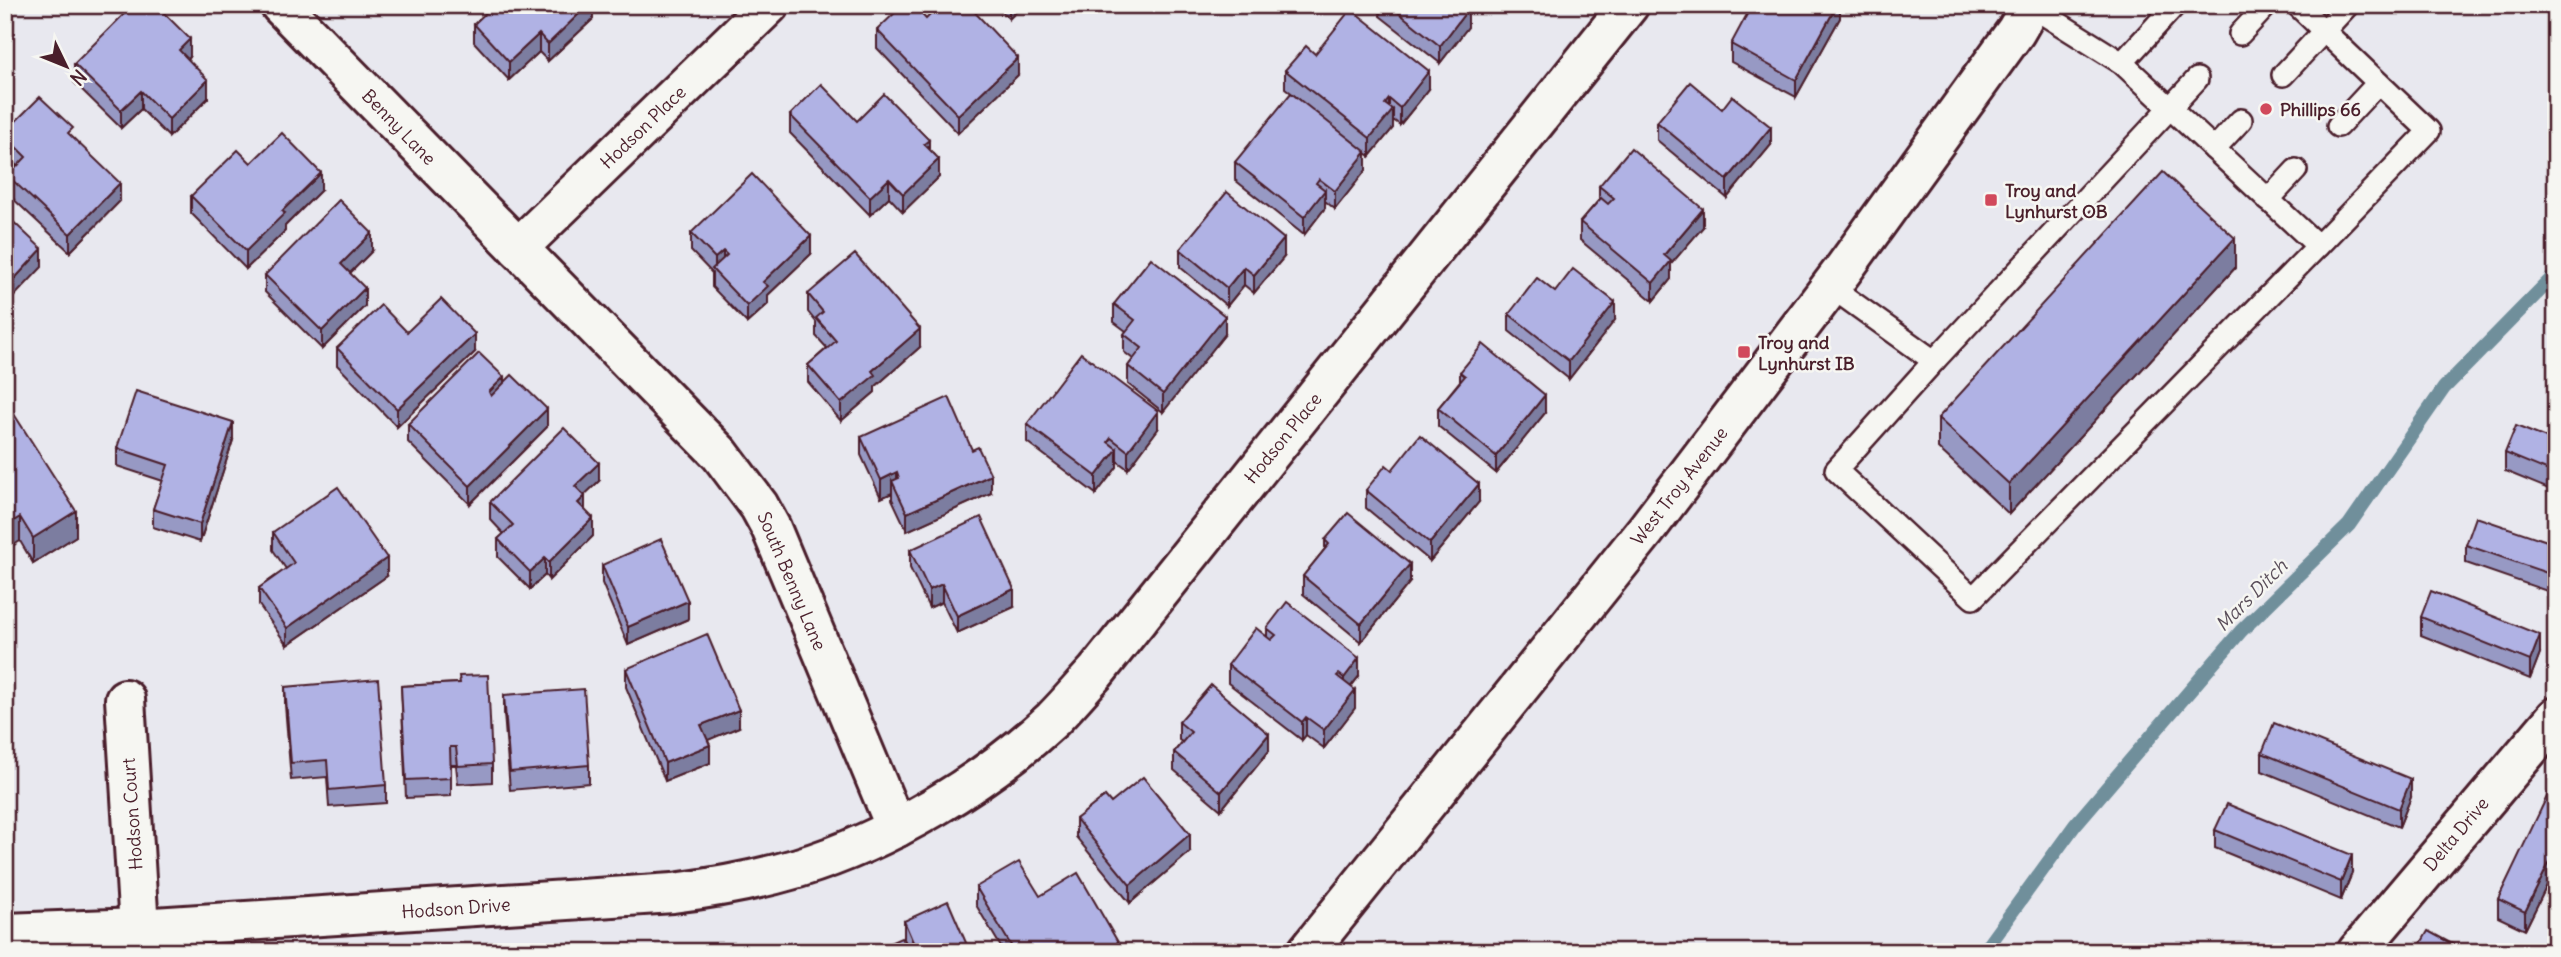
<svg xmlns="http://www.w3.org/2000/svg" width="2561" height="957" font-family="Delius,sans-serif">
<rect width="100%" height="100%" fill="#e8e8ef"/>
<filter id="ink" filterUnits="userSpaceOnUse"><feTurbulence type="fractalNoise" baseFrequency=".0143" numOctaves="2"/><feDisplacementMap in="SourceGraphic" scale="14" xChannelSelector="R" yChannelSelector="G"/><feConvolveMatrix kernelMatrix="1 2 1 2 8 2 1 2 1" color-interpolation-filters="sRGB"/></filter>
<g filter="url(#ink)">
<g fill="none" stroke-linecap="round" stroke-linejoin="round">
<polyline stroke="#708f9b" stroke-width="14" points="1983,952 2075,825 2241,631 2349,525 2444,388 2556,274"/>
<g stroke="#4a1f2b" stroke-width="26">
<g id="lane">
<polyline points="2297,5 2324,31 2348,5"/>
<polyline points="2031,6 2122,63 2318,246 2429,131 2324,31 2283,75"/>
<polyline points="2240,34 2267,5"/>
<polyline points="2122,63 2175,5"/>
<polyline points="2338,126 2378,83"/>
<polyline points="2214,149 2241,120"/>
<polyline points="2268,200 2296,170"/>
<polyline points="1831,287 1934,361 2197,79"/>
<polyline points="1934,361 1836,470 1973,598 2318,246"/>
</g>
</g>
<g stroke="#4a1f2b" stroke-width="44">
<g id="street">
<polyline points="280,5 720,454 759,506 771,528 896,828"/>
<polyline points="518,248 769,5"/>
<polyline points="125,699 139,928"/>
<path d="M5,933L139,928L673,893C715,888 757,880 798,868C887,841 985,783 1053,719C1068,704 1082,687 1096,672L1629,5"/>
<polyline points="2357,952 2556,717"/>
</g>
</g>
<g stroke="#4a1f2b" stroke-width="44">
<polyline id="secondary" points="1307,952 1646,530 1843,270 2016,31 2031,5"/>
</g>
<use href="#lane" stroke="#f6f6f2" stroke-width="21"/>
<use href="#street" stroke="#f6f6f2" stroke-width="38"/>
<use href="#secondary" stroke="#f6f6f2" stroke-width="38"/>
</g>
<g fill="#9799c4" stroke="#4a1f2b" stroke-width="2">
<polygon points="593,5 593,19 548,61 539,52 509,80 474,42 474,24"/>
<polygon points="996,5 1023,5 1009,19"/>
<polygon points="1380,5 1465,5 1468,27 1440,63 1380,16"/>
<polygon points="1840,5 1840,18 1796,97 1731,62 1731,44"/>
<polygon points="926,19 1018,75 958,133 877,48 877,30"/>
<polygon points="1315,54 1429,89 1400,125 1393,120 1393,128 1370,156 1366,153 1366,170 1335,209 1325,201 1325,208 1304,235 1235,180 1235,162 1300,100 1285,88 1285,70"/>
<polygon points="190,57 188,60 208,98 169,137 141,109 121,128 74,82 74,64"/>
<polygon points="790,115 857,121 929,149 939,177 903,212 889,197 870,215 790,133"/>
<polygon points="1657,122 1771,145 1727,198 1657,140"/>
<polygon points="5,132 73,138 120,201 70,252 8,194 8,176 17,166 5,154"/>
<polygon points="251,163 321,190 285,226 285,231 246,269 191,213 191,196"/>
<polygon points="1599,186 1703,227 1671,264 1671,279 1653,301 1580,240 1580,222 1599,200"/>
<polygon points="691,233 811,254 768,295 768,304 747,323 712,287 712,273 691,251"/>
<polygon points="1180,249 1284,257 1254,293 1244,285 1227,306 1180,267"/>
<polygon points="372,251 350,273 365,306 322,349 265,292 265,275"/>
<polygon points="2235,268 2009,514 1938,448 1938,418"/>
<polygon points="1555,292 1615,320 1569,379 1509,331 1509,314"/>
<polygon points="808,294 920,347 875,387 875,392 841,421 808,382 808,365 827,348 816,336 816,322 808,312"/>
<polygon points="1114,304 1225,334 1163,412 1128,384 1128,366 1133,359 1124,352 1124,334 1126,331 1114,322"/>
<polygon points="407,332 475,352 397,427 337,365 337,348"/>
<polygon points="1460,372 1545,413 1496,473 1438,426 1438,408 1460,381"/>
<polygon points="504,383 547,427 470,504 408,442 408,424"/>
<polygon points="5,416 76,536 33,563 20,541"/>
<polygon points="1027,424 1158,429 1128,469 1117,461 1117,467 1096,494 1027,442"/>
<polygon points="861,437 991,493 907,531 892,499 892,493 881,498 861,455"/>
<polygon points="233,440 200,542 153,527 153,509 163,481 117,466 117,448"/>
<polygon points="2556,442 2556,492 2505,471 2505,453"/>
<polygon points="1392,470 1479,502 1430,561 1366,508 1366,490"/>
<polygon points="599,481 584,495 585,510 593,536 549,580 545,575 530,589 498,557 498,539 504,534 490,519 490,502"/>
<polygon points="273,532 387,576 287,645 259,605 259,588 286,569 273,550"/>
<polygon points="1325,540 1410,582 1361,642 1303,594 1303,576 1325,549"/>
<polygon points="2556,544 2556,594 2466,563 2466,545"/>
<polygon points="910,550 1014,607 957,633 942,602 929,608 910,568"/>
<polygon points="602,565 688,619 628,645 602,583"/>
<polygon points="2421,617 2540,653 2530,679 2421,635"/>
<polygon points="1267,628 1359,676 1351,687 1355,708 1324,748 1306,735 1302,740 1228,683 1228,665 1267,637"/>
<polygon points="626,669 739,727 707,740 710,763 665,781 626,687"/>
<polygon points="459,683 492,764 492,782 458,784 456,765 451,765 451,796 406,798 401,686"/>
<polygon points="285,687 386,785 386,803 329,807 327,777 291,780 285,705"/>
<polygon points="504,695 589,765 589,783 510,790 504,713"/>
<polygon points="1179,722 1269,751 1221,810 1174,770 1174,752 1182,742 1179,740"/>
<polygon points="2262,753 2411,797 2399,827 2262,771"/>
<polygon points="2556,785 2556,867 2525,930 2498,917 2498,899"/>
<polygon points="1111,803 1190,852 1130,903 1076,837 1076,819"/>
<polygon points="2215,830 2352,873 2341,900 2215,848"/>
<polygon points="976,887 1040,896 1119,952 1004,952 976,905"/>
<polygon points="904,921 970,952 874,952 874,950 907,945 904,939"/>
</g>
<g fill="#7b7da0" stroke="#4a1f2b" stroke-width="2">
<polygon points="588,5 593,5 593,19 548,61 548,44"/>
<polygon points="1009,5 1023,5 1009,19"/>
<polygon points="1837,5 1840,5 1840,18 1796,97 1796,80"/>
<polygon points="1468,9 1468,27 1440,63 1440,46"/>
<polygon points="539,34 539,52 509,80 509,62"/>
<polygon points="190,39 190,57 179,68 179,50"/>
<polygon points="1018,58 1018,75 958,133 958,115"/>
<polygon points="1429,71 1429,89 1400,125 1400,108"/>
<polygon points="208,80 208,98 169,137 169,119"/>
<polygon points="141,91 141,109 121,128 121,110"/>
<polygon points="1389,99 1389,114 1393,110 1393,128 1370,156 1370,138 1385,104"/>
<polygon points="1771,127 1771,145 1727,198 1727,180"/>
<polygon points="929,140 929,157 924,144"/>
<polygon points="1366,152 1366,170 1335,209 1335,191"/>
<polygon points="939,159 939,177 903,212 903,194"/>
<polygon points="321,173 321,190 285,226 285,231 246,269 246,251 282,211"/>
<polygon points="889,179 889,197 870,215 870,197"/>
<polygon points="120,183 120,201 70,252 70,234"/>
<polygon points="1325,190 1325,208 1304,235 1304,217"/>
<polygon points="1703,209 1703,227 1671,264 1671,279 1653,301 1653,283 1664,255"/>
<polygon points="372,233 372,251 341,282 341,264"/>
<polygon points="811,236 811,254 768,295 768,304 747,323 747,306 763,282"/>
<polygon points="2235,238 2235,268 2009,514 2009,484"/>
<polygon points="1284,239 1284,257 1254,293 1254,275"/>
<polygon points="42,249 42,267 5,306 5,289"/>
<polygon points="723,251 723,269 715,272 715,258"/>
<polygon points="1244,267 1244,285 1227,306 1227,288"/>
<polygon points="365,288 365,306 322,349 322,331"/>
<polygon points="1615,302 1615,320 1569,379 1569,361"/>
<polygon points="1225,316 1225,334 1163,412 1163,394"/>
<polygon points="920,329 920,347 875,387 875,392 841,421 841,403 872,371"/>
<polygon points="475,334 475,352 397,427 397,409"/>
<polygon points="504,377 504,395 489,410 489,392"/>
<polygon points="1545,395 1545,413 1496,473 1496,456"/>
<polygon points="547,409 547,427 470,504 470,486"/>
<polygon points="1158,411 1158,429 1128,469 1128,451"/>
<polygon points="233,422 233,440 200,542 200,524"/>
<polygon points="1117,449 1117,467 1096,494 1096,476"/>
<polygon points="599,463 599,481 575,504 575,486"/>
<polygon points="897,472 897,490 892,481 892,493 881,498 881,480"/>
<polygon points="991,475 991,493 907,531 907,513"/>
<polygon points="1479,484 1479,502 1430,561 1430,543"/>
<polygon points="585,496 585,514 578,503"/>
<polygon points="76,511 76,536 33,563 33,538"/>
<polygon points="20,517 20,541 5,551 5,526"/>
<polygon points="593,518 593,536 549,580 549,562"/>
<polygon points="387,558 387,576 287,645 287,628"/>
<polygon points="545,558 545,575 530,589 530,572"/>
<polygon points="1410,564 1410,582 1361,642 1361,624"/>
<polygon points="942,584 942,602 929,608 929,590"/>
<polygon points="1014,589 1014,607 957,633 957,616"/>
<polygon points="688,601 688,619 628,645 628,627"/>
<polygon points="2540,635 2540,653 2530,679 2530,661"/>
<polygon points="1359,658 1359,676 1344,695 1344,678"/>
<polygon points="1355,690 1355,708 1324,748 1324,730"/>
<polygon points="739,710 739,727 701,743 701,725"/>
<polygon points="1306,717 1306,735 1302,740 1302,722"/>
<polygon points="1269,734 1269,751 1221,810 1221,792"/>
<polygon points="710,745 710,763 665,781 665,763"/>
<polygon points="2411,779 2411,797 2399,827 2399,809"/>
<polygon points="1190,834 1190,852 1130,903 1130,885"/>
<polygon points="2556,849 2556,867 2525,930 2525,912"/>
<polygon points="2352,855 2352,873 2341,900 2341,882"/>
<polygon points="1119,944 1119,952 1106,952"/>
</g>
<g fill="#b0b2e4" stroke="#4a1f2b" stroke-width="2">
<polygon points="133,5 156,5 190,39 179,50 208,80 169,119 141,91 121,110 74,64"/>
<polygon points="494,5 588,5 548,44 539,34 509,62 474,24"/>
<polygon points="903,5 913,5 926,19 940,5 968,5 1018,58 958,115 877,30"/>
<polygon points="1389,5 1464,5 1468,9 1440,46"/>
<polygon points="1752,5 1837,5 1796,80 1731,44"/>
<polygon points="1351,9 1429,71 1400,108 1389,99 1385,104 1393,110 1370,138 1285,70 1306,46 1315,54"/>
<polygon points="1690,82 1722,109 1732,96 1771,127 1727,180 1657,122"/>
<polygon points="821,84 857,121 884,94 929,140 924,144 939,159 903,194 889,179 870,197 790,115"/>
<polygon points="1291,93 1366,152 1335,191 1319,179 1316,183 1325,190 1304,217 1235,162"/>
<polygon points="40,97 73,128 68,133 120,183 70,234 8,176 26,157 5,136 5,132"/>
<polygon points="282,133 321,173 282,211 285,213 246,251 191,196 238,150 251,163"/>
<polygon points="1631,148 1703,209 1664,255 1671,261 1653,283 1580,222 1601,198 1608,204 1614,198 1599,186"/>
<polygon points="2163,172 2235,238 2009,484 1938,418"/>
<polygon points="752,174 811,236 763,282 768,286 747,306 712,269 727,255 723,251 715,258 691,233"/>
<polygon points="1227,192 1284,239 1254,275 1244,267 1227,288 1180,249"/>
<polygon points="339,200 372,233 341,264 365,288 322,331 265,275"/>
<polygon points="5,214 42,249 5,289"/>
<polygon points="855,254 920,329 872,371 875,375 841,403 808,365 836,341 816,318 823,312 808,294"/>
<polygon points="1151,258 1225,316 1163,394 1128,366 1142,348 1124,334 1135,320 1114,304"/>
<polygon points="1573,269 1615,302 1569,361 1509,314 1537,278 1555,292"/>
<polygon points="441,299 475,334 397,409 337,348 381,305 407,332"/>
<polygon points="1483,344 1545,395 1496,456 1438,408 1465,376 1460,372"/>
<polygon points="479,353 504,377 489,392 491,396 512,375 547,409 470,486 408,424"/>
<polygon points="1081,353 1158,411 1128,451 1111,438 1108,442 1117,449 1096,476 1027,424"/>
<polygon points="136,391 233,422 200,524 153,509 168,465 117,448"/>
<polygon points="949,397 972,450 978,447 991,475 907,513 892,481 899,478 897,472 881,480 861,437"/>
<polygon points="12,411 76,511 33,538 20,517 5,526 5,416"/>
<polygon points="2516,426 2556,442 2556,474 2505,453"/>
<polygon points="564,428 599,463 575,486 585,496 578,503 593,518 549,562 545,558 530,572 498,539 513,525 490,502"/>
<polygon points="1420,435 1479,484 1430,543 1366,490 1386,465 1392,470"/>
<polygon points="338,487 387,558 287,628 259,588 294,563 273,532"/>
<polygon points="1348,513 1410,564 1361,624 1303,576 1329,544 1325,540"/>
<polygon points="981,517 1014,589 957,616 942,584 929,590 910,550"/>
<polygon points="2476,517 2556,544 2556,576 2466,545"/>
<polygon points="661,539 688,601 628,627 602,565"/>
<polygon points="2431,591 2540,635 2530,661 2421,617"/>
<polygon points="1287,602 1359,658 1344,678 1339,674 1337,676 1355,690 1324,730 1306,717 1302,722 1228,665 1256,628 1271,640 1276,635 1267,628"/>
<polygon points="707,634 739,710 701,725 710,745 665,763 626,669"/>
<polygon points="488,675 492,764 458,766 456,747 450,747 451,778 406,780 401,686 460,683 459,676"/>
<polygon points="378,679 386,785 329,790 327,760 291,763 285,687"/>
<polygon points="1211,685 1269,734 1221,792 1174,752 1191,732 1179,722"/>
<polygon points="584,689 589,765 510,772 504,695"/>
<polygon points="2274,723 2411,779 2399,809 2262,753"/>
<polygon points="1143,777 1190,834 1130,885 1076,819 1105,796 1111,803"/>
<polygon points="2553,784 2556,785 2556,849 2525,912 2498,899"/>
<polygon points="2227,804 2352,855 2341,882 2215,830"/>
<polygon points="1019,862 1040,896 1078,873 1119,944 1106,952 1015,952 976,887"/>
<polygon points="948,901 970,952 874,952 874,950 901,938 905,945 913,942 904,921"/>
<polygon points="2428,931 2467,952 2416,952"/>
<polygon points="841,947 842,952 821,952"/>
</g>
</g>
<g fill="#d1495b" stroke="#f6f6f2" stroke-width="2.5">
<circle cx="2266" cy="109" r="7"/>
<rect x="1984" y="193" width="14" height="14" rx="3.5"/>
<rect x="1737" y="345" width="14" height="14" rx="3.5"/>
</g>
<g text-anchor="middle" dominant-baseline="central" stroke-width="5" stroke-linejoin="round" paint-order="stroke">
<g font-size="18" font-weight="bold" fill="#4a1f2b" stroke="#f6f6f2" text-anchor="start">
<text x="2280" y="109">Phillips 66</text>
<text x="2005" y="190">Troy and<tspan x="2005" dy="21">Lynhurst OB</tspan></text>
<text x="1758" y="342">Troy and<tspan x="1758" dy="21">Lynhurst IB</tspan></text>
</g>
<g font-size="18" fill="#4a1f2b" stroke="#f6f6f2">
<text transform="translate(399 127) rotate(46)">Benny Lane</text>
<text transform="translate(643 127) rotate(-44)">Hodson Place</text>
<text transform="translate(1283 438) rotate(-51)">Hodson Place</text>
<text transform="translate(1679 486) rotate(-52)">West Troy Avenue</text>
<text transform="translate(792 581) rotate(67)">South Benny Lane</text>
<text transform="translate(132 814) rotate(-94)">Hodson Court</text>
<text transform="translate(2456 834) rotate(-50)">Delta Drive</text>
<text transform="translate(456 908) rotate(-4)">Hodson Drive</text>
</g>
<g font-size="19" font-style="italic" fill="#5a4e5a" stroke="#f6f6f2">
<text transform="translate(2251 595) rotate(-45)">Mars Ditch</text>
</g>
</g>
<rect width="2561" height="957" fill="none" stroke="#f6f6f2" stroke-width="28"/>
<rect x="14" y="14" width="2533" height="929" fill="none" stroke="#4a1f2b" stroke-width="2.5" filter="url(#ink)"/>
<g transform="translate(66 66) rotate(133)" stroke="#f6f6f2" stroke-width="5" paint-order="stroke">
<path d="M0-5L12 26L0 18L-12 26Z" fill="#4a1f2b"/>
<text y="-10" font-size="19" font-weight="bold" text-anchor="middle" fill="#4a1f2b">N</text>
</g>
</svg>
